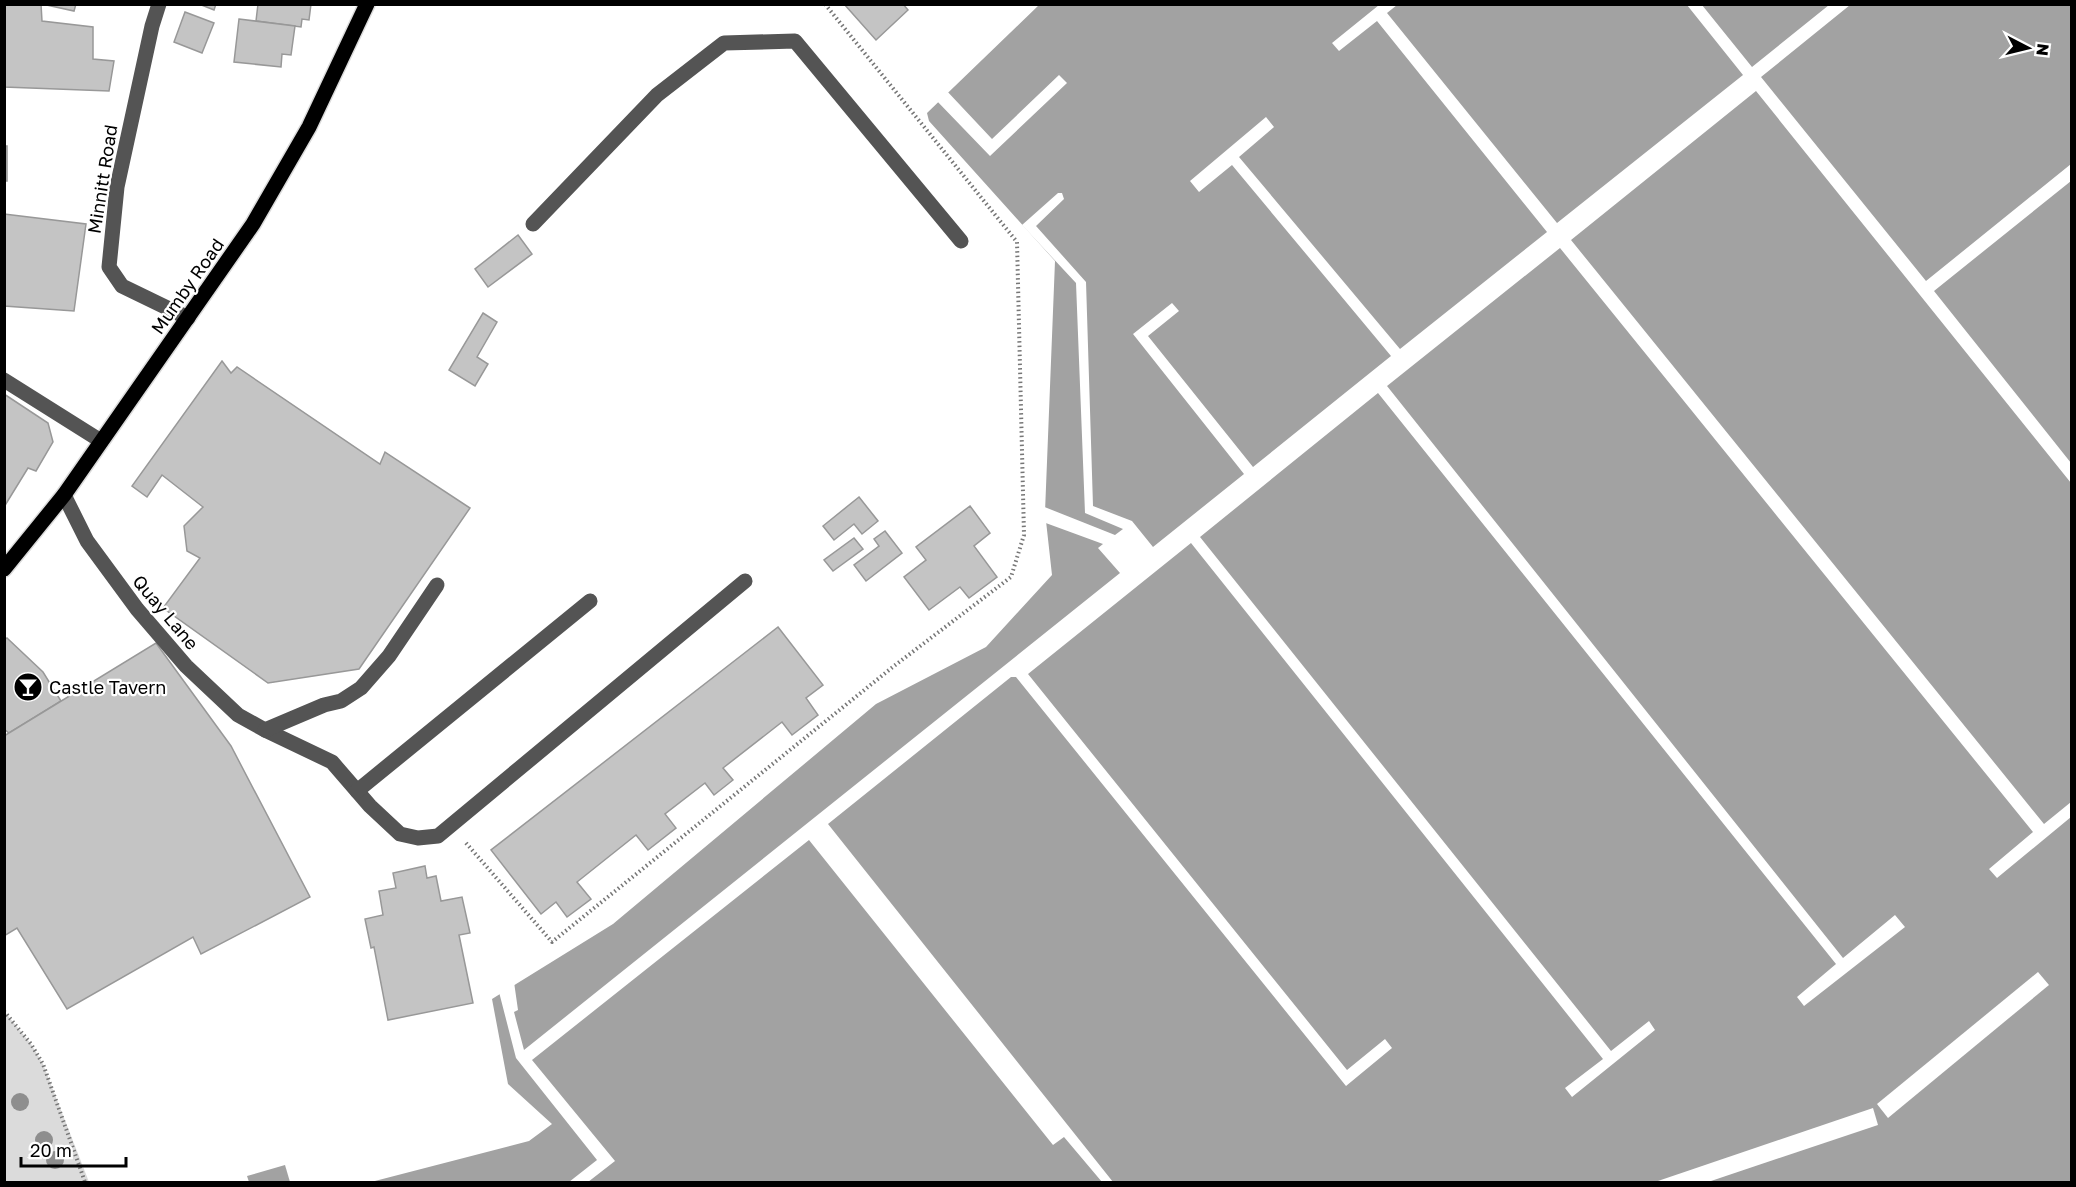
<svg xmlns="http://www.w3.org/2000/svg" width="2076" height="1187" font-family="'Golos Text',sans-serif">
<rect width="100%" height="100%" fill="#fff"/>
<polygon fill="#dbdbdb" points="4,1011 31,1044 43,1064 89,1182 5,1182"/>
<g fill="#a2a2a2">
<polygon points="1039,5 2071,5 2071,1182 371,1182 529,1141 552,1124 508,1084 492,999 613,924 876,704 986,647 1052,575 1045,512 1055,261 929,121 927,113"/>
<polygon points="285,1165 290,1182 249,1182 247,1176"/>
</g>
<g fill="#fff">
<polygon points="1379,5 1397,5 1387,13 1557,223 1743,75 1687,5 1702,5 1752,67 1829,5 1850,5 1761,77 1926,281 2071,164 2071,181 1934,291 2071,463 2071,483 1756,91 1571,240 2044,824 2071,802 2071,817 1997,878 1989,869 2033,832 1560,248 1387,386 1843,958 1895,915 1905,927 1804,1006 1797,997 1836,964 1378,393 1200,537 1611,1051 1649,1021 1655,1030 1572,1097 1565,1088 1603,1059 1191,543 1028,674 1347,1070 1385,1039 1392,1048 1346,1086 1016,677 1011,677 828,824 1113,1182 1102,1182 1064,1137 1053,1145 809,840 532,1060 615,1161 588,1182 569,1182 597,1160 516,1058 499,992 514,982 518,1010 514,1012 524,1050 1120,573 1098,548 1103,544 1043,522 1042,506 1115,535 1123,529 1085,513 1076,283 1022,225 1058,193 1062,193 1064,199 1036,226 1086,282 1093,506 1132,521 1153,547 1244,474 1133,334 1172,303 1179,311 1148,336 1253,467 1391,356 1232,165 1199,192 1190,181 1266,117 1274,127 1239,157 1400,349 1547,232 1377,21 1339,51 1332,43"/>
<polygon points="1059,75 1067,83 990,156 935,99 945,89 992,139"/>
<polygon points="2038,972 2049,985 1888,1118 1877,1104"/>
<polygon points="1873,1108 1878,1125 1708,1182 1655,1182"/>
</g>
<g fill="#c4c4c4" stroke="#989898" stroke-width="1.5">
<polygon points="4,4 41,4 42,21 93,27 93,59 114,61 109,91 4,87"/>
<polygon points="42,4 76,4 74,11"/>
<polygon points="199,4 216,4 214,10"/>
<polygon points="258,4 311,4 309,20 302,19 301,27 256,21"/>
<polygon points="844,4 903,4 908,10 876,40"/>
<polygon points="185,12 214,23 202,53 174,42"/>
<polygon points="239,19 295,26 291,55 282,54 281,67 234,62"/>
<rect x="4" y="146" width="3" height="35"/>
<polygon points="4,214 86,224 74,311 4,306"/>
<polygon points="518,235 532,254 488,287 475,269"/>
<polygon points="483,313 497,322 477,357 488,364 475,386 449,370"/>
<polygon points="222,361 231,373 237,367 380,464 385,452 470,508 359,669 268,683 163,608 200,558 187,551 184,526 203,507 162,475 147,497 132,486"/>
<polygon points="4,394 48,423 53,442 36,471 28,468 4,507"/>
<polygon points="859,497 878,521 862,534 854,524 834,540 823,526"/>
<polygon points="970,506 990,533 974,546 997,577 969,598 960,587 929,610 904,577 926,560 916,547"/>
<polygon points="885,531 902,553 866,581 854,565 879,546 874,539"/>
<polygon points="854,538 863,549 833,571 824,560"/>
<polygon points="778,627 823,685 806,698 818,715 792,735 782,722 723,768 733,780 714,795 705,783 665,814 676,828 648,850 636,835 577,882 591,899 567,917 556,902 541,914 491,850"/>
<polygon points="7,638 43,672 61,701 9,733 4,729 4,640"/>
<polygon points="156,643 231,746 310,897 201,954 193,937 67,1009 17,928 4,936 4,736"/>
<polygon points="425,866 427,878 436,876 441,901 462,897 470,933 459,935 473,1003 388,1020 374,947 371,948 365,919 383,915 379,891 396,888 393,873"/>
</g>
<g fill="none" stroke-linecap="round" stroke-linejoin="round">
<g stroke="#dbdbdb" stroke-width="18">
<polyline id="major" points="4,569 64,495 253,224 309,127 367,4"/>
</g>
<g stroke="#767676" stroke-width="4" stroke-dasharray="1.5 3" stroke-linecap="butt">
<polyline points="466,843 552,942 894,666 1011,577 1024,535 1017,242 825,4"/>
<polyline points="4,1011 31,1044 43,1064 85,1182"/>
</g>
<g stroke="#545454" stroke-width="15">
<polyline points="159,4 152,26 117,187 109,267 122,286 188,318"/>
<polyline points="533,224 657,95 724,43 795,41 961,241"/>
<polyline points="4,380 101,441"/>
<polyline points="64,495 87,541 137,609 186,666 238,715 265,730 332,762 370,806 400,834 418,838 438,836 745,581"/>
<polyline points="265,730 324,705 341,701 361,688 389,656 437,585"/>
<polyline points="357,791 590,601"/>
</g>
<use href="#major" stroke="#000" stroke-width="15"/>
</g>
<g fill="#8e8e8e">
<circle cx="20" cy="1102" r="9"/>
<circle cx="44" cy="1140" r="9"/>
<circle cx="55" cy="1160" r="9"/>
</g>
<defs>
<g id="bar-disc" transform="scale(1.5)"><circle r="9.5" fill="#000" stroke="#fff"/><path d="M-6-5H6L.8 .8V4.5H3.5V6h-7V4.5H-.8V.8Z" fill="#fff"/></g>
</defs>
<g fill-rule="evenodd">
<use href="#bar-disc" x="28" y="687"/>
</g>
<g text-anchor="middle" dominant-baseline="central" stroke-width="4.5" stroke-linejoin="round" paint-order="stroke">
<g font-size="18" fill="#000" stroke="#fff">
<text transform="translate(102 179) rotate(-81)">Minnitt Road</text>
<text transform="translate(187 286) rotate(-55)">Mumby Road</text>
<text transform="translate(166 612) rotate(50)">Quay Lane</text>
</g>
<g font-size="18" fill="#000" stroke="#fff" text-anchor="start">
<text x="49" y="687">Castle Tavern</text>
</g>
</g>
<rect width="2076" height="1187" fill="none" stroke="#000000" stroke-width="12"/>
<g transform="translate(2028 48) rotate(97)" stroke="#ffffff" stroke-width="4.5" paint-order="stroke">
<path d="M0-4.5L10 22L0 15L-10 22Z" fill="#000000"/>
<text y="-9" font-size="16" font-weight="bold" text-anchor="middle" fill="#000000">N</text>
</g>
<path d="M21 1157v9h105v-9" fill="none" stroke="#000000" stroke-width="3"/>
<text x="30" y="1157" font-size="18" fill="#000000" stroke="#ffffff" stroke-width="4.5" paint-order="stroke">20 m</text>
</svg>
